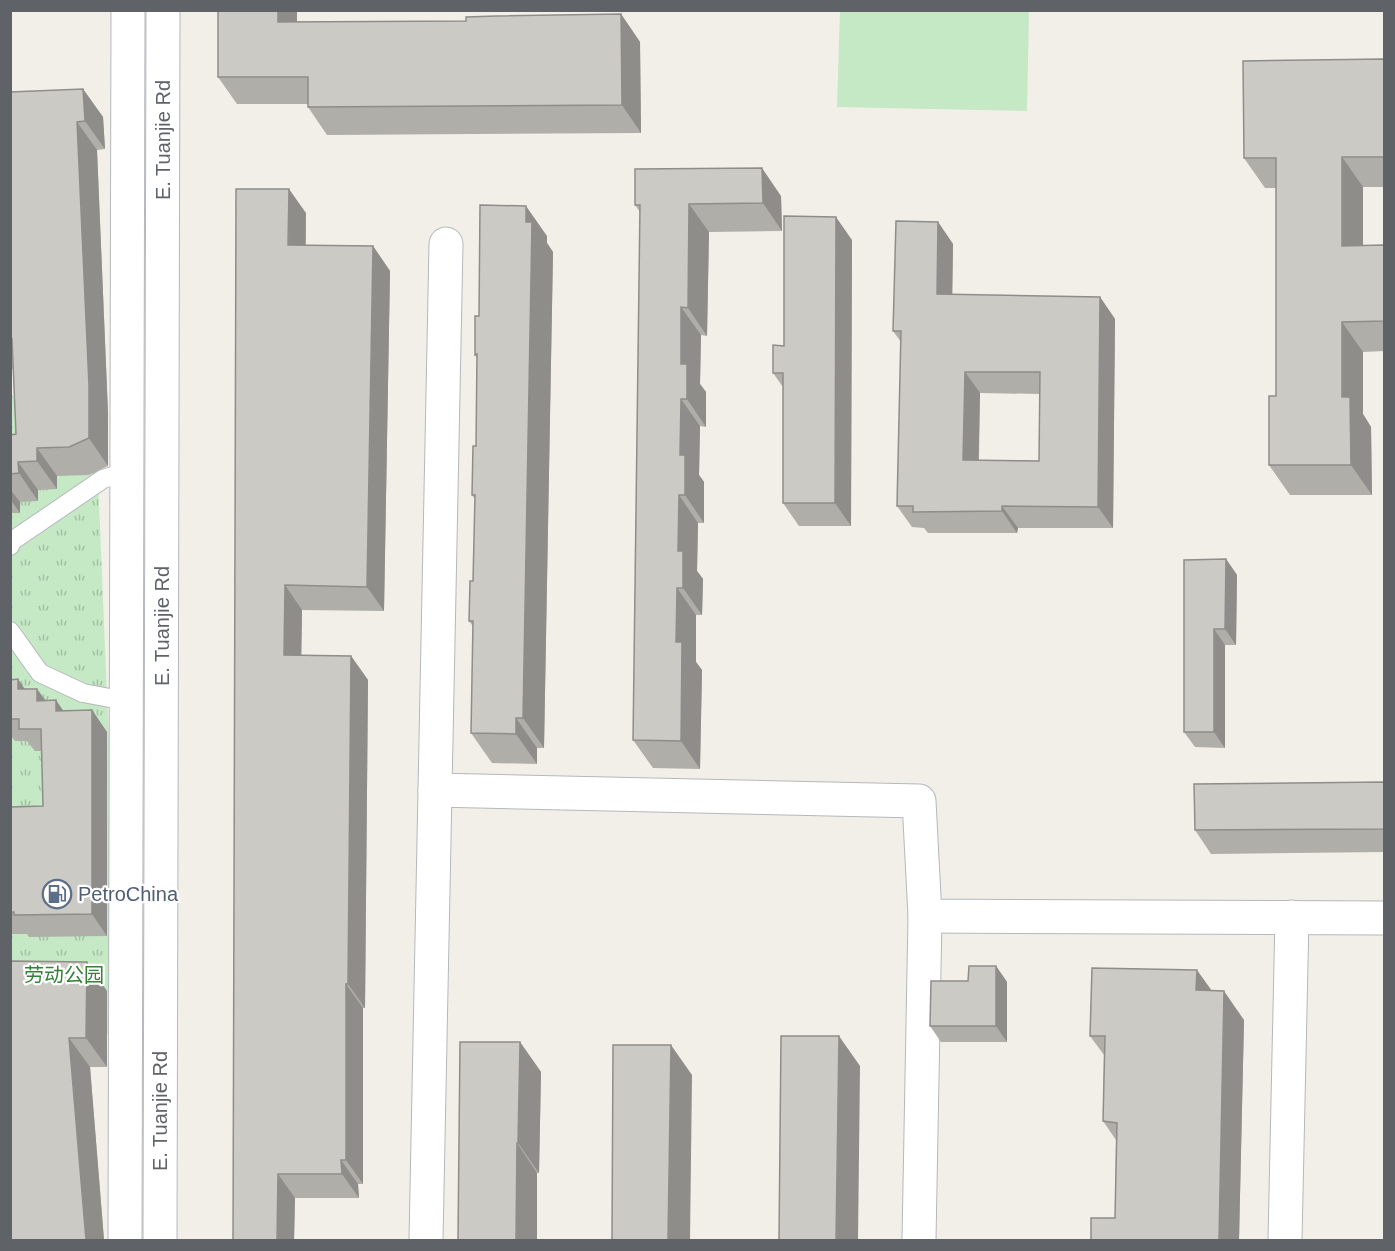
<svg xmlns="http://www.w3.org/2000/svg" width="1395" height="1251" font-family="Helvetica,'Noto Sans SC',sans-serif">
<defs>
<pattern id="park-tufts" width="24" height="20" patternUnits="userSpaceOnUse" patternTransform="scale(1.5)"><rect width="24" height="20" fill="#c5e8c5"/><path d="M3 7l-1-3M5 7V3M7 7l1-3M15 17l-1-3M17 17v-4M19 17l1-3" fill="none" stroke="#a3c0a4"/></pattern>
</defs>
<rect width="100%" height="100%" fill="#f1efe8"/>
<polygon fill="url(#park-tufts)" points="11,395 13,395 24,460 97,455 121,1033 11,1041"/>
<polygon fill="#c5e8c5" points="840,10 1029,11 1027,111 837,107"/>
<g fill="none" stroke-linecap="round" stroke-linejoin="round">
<g stroke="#b5b8bc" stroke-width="20">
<g id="service">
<polyline points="10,546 12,541 103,479 127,472"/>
<polyline points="10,631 40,673 83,693 126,701"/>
</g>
</g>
<g stroke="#b5b8bc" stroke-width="35">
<g id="minor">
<polyline points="435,790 446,244"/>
<polyline points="426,1240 435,790 919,801 925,916 1384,918"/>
<polyline points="919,1240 925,916"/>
<polyline points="1285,1240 1292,917"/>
</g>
</g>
<g stroke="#b5b8bc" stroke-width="35">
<g id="tertiary">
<polyline points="125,1240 128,10"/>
<polyline points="160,1240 163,10"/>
</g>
</g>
<use href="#service" stroke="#fff" stroke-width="18"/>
<use href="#minor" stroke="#fff" stroke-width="33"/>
<use href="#tertiary" stroke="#fff" stroke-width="33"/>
</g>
<g fill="#afaea9" fill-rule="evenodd">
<polygon points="621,14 640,42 641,133 327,135 308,107 308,104 237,104 218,77 297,22 466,21"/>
<polygon points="1384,59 1384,187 1363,187 1363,246 1384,245 1384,351 1363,352 1363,414 1371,427 1372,495 1290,495 1269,465 1276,396 1276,188 1265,188 1244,158"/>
<polygon points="83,89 103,117 105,149 97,150 108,413 108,466 89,475 57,476 57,489 38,490 38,501 20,502 20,513 10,513 10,435 16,434 13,369 10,369 10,92"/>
<polygon points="781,196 782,231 709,232 707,336 701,335 700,384 706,392 706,427 700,426 699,475 704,482 704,523 698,523 697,571 703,579 702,615 696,615 696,662 702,670 700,769 653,768 633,740 640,212 635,205"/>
<polygon points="306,213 306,245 373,246 390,271 384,611 302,610 301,655 351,656 368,680 365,1008 363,1008 363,1184 358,1184 359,1198 295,1198 294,1240 233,1240"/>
<path d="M938,222L953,244L952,295L1100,297L1115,319L1113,528H1018L1017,533H928L924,528L912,527L897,506L901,342L893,331ZM980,393L1040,394L1039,461L979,460Z"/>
<polygon points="547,236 547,243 553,252 544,748 537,748 537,764 492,763 471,733 473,626 469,621 473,581 475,499 472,495 476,446 477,358 475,355 479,316"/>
<polygon points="852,240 851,526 799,526 783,503 783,387 773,373 784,346"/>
<polygon points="1226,559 1237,575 1236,645 1225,645 1225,748 1195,747 1184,732"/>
<polygon points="10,680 25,689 37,689 46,701 63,711 92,710 107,732 107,936 29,937 27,934 10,934 10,807 43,806 42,751 35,751 27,741 15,741 10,735"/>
<polygon points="1384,782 1384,852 1211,854 1195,830"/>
<polygon points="11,961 107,991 107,1067 90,1067 104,1240 10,1240"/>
<polygon points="996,966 1007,982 1007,1042 941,1042 930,1026 968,981"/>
<polygon points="1211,991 1244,1020 1239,1240 1091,1240 1115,1218 1116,1140 1103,1121 1104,1055 1090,1036"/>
<polygon points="520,1042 541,1072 539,1173 537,1173 537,1240 458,1240"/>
</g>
<g fill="#8f8d8a">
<polygon points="278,10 297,10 297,50 278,22"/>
<polygon points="621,14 640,42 641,133 622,105"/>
<polygon points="83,89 103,117 105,149 85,121"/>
<polygon points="77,122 97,150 108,413 108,466 89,438"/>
<polygon points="1342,157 1363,187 1363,276 1342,246"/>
<polygon points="762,168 781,196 782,231 763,203"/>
<polygon points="289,189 306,213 305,269 288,245"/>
<polygon points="689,204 709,232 707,336 688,308"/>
<polygon points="526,206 547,236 547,243 553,252 544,748 523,718"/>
<polygon points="836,217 852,240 851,526 835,503"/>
<polygon points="938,222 953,244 952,316 937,294"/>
<polygon points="373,246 390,271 384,611 367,587"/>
<polygon points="1100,297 1115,319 1113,528 1098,507"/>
<polygon points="681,307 701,335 700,384 706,392 706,427 687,399 681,364"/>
<polygon points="1342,322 1363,352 1363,414 1371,427 1372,495 1351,465 1342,397"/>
<polygon points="965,372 980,393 978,482 963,460"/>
<polygon points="681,399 700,426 699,475 704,482 704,523 685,495 680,455"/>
<polygon points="37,448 57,476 57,489 37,461"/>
<polygon points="18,462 38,490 38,501 19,473"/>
<polygon points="10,489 20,502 20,513 10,499"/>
<polygon points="679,495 698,523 697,571 703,579 702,615 683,588 678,551"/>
<polygon points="1002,506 1018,528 1017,533 1002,511"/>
<polygon points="1226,559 1237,575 1236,645 1225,629"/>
<polygon points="285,585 302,610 301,679 284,655"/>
<polygon points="677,588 696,615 696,662 702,670 700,769 681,741 676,642"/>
<polygon points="1214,629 1225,645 1225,748 1214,732"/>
<polygon points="351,656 368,680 365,1008 348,984"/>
<polygon points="18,679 33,701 18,689"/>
<polygon points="37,689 53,711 37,701"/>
<polygon points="56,700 71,722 56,711"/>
<polygon points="92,710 107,732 107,936 92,914"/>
<polygon points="516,718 537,748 537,764 516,734"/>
<polygon points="87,962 107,991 107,1067 86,1038"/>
<polygon points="996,966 1007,982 1007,1042 996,1026"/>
<polygon points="1197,970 1217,998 1196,990"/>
<polygon points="346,984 363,1008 363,1184 346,1160"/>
<polygon points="1224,991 1244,1020 1239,1240 1219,1240"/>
<polygon points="839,1036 860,1066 858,1240 836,1240"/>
<polygon points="69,1038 90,1067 104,1240 86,1240"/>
<polygon points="520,1042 541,1072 539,1173 518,1143"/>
<polygon points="671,1045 692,1075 690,1240 668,1240"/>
<polygon points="517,1143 537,1173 537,1240 516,1240"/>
<polygon points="341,1160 358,1184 359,1198 342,1174"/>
<polygon points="278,1174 295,1198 294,1240 277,1240"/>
</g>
<g fill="#cccac5" stroke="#8f8d8a" stroke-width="1.5" fill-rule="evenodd">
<polygon points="218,10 278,10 278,22 466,21 466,17 496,16 621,14 622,105 308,107 308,77 218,77"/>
<polygon points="1384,59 1384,157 1342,157 1342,246 1384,245 1384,321 1342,322 1342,397 1350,397 1351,465 1269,465 1269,396 1276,396 1276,158 1244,158 1243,61"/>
<polygon points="83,89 85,121 77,122 89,385 89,438 69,447 37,448 37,461 18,462 19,473 10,474 10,435 16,434 12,339 10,339 10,92"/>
<polygon points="762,168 763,203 689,204 688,308 681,307 681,364 687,364 687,399 681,399 680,455 685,455 685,495 679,495 678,551 683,551 683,588 677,588 676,642 682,642 681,741 633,740 640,205 635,205 635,169"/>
<polygon points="236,189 289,189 288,245 373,246 367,587 285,585 284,655 351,656 348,984 346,984 346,1160 341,1160 342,1174 278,1174 277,1240 233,1240"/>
<polygon points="480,205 526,206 526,222 532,222 523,718 516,718 516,734 471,733 473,621 469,621 470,581 473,581 475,495 472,495 473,446 476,446 477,354 475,355 475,316 479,316"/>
<polygon points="784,216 836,217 835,503 783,503 783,373 773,373 773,345 784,346"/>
<path d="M896,221L938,222L937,294L1100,297L1098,507L1002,506V511L913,512V506H897L901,331H893ZM965,372H1040L1039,461L963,460Z"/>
<polygon points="1226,559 1225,629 1214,629 1214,732 1184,732 1184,560"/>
<polygon points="18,679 18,689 37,689 37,701 56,700 56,711 92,710 92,914 14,915 14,912 10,912 10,807 43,806 41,729 19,729 19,719 10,719 10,680"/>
<polygon points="1384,782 1384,829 1195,830 1194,784"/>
<polygon points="11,961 87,962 86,1038 69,1038 86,1240 10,1240"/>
<polygon points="969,966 996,966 996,1026 930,1026 931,981 968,981"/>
<polygon points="1092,968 1197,970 1196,990 1224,991 1219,1240 1091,1240 1091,1218 1115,1218 1117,1123 1103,1121 1105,1036 1090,1036"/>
<polygon points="781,1036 839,1036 836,1240 779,1240"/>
<polygon points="460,1042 520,1042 518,1143 517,1143 516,1240 458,1240"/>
<polygon points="613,1045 671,1045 668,1240 612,1240"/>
</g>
<defs>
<g id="fuel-ring" transform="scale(1.5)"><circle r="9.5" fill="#fff" stroke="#5c6f8a" stroke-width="1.5"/><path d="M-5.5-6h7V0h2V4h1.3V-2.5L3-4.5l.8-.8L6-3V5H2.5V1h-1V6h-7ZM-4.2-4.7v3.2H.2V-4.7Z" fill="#5c6f8a"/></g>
</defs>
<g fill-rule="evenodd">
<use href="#fuel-ring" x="57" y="894"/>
</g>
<g text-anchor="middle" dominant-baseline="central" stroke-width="4.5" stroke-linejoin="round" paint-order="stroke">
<g font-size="20" fill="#5f6368" stroke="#fff">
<text transform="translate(163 140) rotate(-90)">E. Tuanjie Rd</text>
<text transform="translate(162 626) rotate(-90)">E. Tuanjie Rd</text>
<text transform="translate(160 1111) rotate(-90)">E. Tuanjie Rd</text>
</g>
<g font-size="20" fill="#4e5e75" stroke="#fff" text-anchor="start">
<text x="78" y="894">PetroChina</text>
</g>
<g font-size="20" fill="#348238" stroke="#fff">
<text x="64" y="975">劳动公园</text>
</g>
</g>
<rect width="1395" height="1251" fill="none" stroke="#5f6368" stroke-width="24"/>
</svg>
